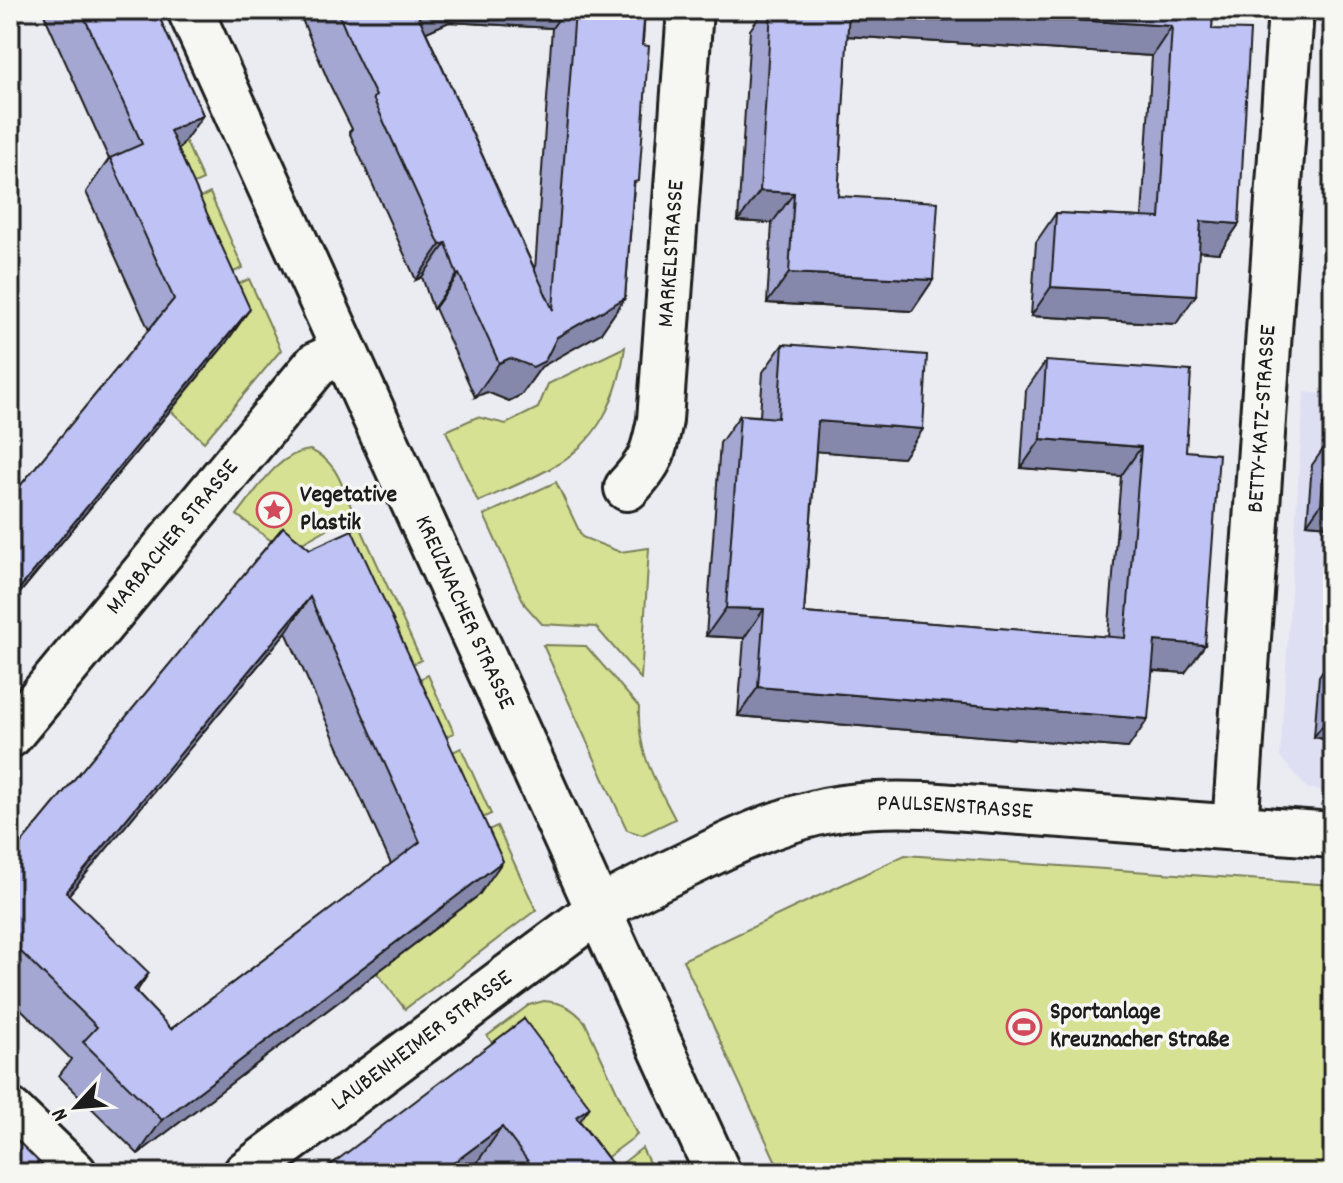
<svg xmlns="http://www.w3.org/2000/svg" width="1343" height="1183" font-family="Dekko,sans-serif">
<rect width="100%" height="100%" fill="#ebecf2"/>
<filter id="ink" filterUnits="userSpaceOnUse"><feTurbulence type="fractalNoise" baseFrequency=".0125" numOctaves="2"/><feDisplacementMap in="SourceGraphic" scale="16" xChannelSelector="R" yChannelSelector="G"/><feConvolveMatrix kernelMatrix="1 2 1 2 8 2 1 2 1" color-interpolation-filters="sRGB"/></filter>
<g filter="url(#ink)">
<polygon fill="#dedff3" points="1304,392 1333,395 1333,791 1308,789 1280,757"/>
<g fill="#d6e194" stroke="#797e58" stroke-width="2">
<polygon points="175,117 203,180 161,199 146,166"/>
<polygon points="210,193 243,268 200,286 168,213"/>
<polygon points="249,279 281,350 204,442 171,411 226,343 206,299"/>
<path d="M625,347C618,398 599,442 551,468C528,481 502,491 478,502L446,431L477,417L506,424L538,408L548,384Z"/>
<path d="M310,450C338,461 342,487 354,514L286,552L237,515C256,492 277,453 310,450Z"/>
<polygon points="556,482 582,537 620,552 649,548 641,679 596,627 542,624 525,605 484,515"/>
<polygon points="360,526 421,660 380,680 291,562"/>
<path d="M543,645L586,646L639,707C637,753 655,780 675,819L642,835L627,830Z"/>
<polygon points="428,675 454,733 413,751 387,694"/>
<polygon points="461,748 491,814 450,833 420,767"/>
<polygon points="497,826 536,910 405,1009 377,973 456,845"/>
<polygon points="905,855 1333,885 1333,1173 781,1173 683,960"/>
<path d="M544,1001C562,1002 574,1009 585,1022L637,1135L597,1165L500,1053L487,1036L529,1005Z"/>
<polygon points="642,1148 654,1173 610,1173"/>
</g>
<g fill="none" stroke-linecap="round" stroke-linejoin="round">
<g stroke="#1c1c1c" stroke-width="50">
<g id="minor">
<path id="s1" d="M190,10L718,1173"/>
<path id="s2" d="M627,488C651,462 653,455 660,420L690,10"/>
<path id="s3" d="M10,735L317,364L344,352"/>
<path id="s4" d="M1235,828L1291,10"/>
<polyline points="10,1111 74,1173"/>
<path id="s5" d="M246,1173L598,910C630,892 663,876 697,860C735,841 774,823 816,813C852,804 890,804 926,805L1333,835"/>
</g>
</g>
<use href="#minor" stroke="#f6f6f2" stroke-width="44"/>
</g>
<g fill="#a3a7d2" stroke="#1c1c1c" stroke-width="2" fill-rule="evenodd">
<polygon points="42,10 156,10 203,115 178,150 226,343 10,605 10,498 149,330 86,192 109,159"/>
<path d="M298,10H645L634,188L625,298L601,333L541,367L521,395L509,401L487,392L475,397L435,308L433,309L422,277L416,280L349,132L352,129L330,85ZM449,22L552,28L535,270L426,32Z"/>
<polygon points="764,10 1213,10 1212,29 1239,224 1219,253 1199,251 1176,324 1031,316 1036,242 1056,213 1142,217 1152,56 847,36 838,196 933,280 912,311 767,303 772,223 738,221 750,30"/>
<polygon points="783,344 923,429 903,458 816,451 804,613 1108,637 1121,476 1021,468 1026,390 1046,361 1186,451 1185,673 1153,671 1128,748 738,716 744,638 706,636 720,443 740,415 760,416 763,372"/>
<polygon points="1326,445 1333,445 1333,612 1323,612 1329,526 1307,524 1312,465"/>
<path d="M283,527L479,895L138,1154L59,1076L71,1059L10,998V857ZM286,632L391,864L171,1029L136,992L68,895Z"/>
<polygon points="1332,657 1333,741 1314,737 1319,676"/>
<polygon points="524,1019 580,1121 619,1173 487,1173 478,1161"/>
</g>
<g fill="#8588ab" stroke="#1c1c1c" stroke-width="2">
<polygon points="424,10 565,10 552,28 449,22 393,47 417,13"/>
<polygon points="816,10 917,10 1172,26 1152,56 800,33"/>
<polygon points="203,115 179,149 146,166 170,131"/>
<polygon points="760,191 794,193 772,223 738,221"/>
<polygon points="1201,221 1239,224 1219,253 1180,250"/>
<polygon points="446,243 422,277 416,280 440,245"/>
<polygon points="789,273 933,280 912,311 767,303"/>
<polygon points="459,274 435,308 433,309 457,275"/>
<polygon points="1051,287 1196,295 1176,324 1031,316"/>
<polygon points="625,298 601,333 541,367 521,395 509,401 487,392 475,397 499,363 557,337"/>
<polygon points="250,309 226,343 10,605 10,600"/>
<polygon points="818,421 923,429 903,458 798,450"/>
<polygon points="1041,439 1141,447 1121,476 1021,468"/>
<polygon points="1321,504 1333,505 1333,520 1329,526 1307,524"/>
<polygon points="310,597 286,632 42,927 66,892"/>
<polygon points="1333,598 1333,612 1323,612"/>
<polygon points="726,608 764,609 744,638 706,636"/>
<polygon points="1155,641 1205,645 1185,673 1135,669"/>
<polygon points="758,687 1148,719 1128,748 738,716"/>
<polygon points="1328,718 1333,719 1333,741 1314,737"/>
<polygon points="503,861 479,895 138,1154 162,1120"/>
<polygon points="149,973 126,1008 134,990"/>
<polygon points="590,1107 566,1141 576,1117"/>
<polygon points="502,1127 478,1161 462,1173 440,1173"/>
</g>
<g fill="#bec2f4" stroke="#1c1c1c" stroke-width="2" fill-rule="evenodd">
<polygon points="81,10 156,10 203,115 170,131 250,309 10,600 10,498 174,299 110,158 142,144"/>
<polygon points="337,10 424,10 417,13 553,310 575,10 645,10 642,45 649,46 647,68 639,181 634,182 625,298 557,337 545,361 533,367 510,358 499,363 459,274 457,275 446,243 440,245 373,98 376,96 354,51"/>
<polygon points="771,10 849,10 838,196 938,202 933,280 789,273 794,193 760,191"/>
<polygon points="917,10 1213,10 1212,29 1250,30 1239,224 1201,221 1196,295 1051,287 1056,213 1160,218 1172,26"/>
<polygon points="783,344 927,355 923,429 818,421 804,613 1125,638 1141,447 1041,439 1046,361 1191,371 1186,451 1219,454 1205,645 1155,641 1148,719 758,687 764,609 726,608 740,415 778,418"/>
<polygon points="1326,445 1333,445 1333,505 1321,504"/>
<path d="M283,527L310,549L352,530L503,861L162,1120L83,1042L97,1027L10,941V857ZM310,597L420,842L171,1029L134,990L149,973L66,892Z"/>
<polygon points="1332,657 1333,657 1333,719 1328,718"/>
<polygon points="524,1019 590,1107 576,1117 619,1173 537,1173 502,1127 440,1173 320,1173"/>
<polygon points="10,1133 50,1173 10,1173"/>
</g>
</g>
<defs>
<g id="sight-ring" transform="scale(1.8)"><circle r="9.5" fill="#f6f6f2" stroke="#d1495b" stroke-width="1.5"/><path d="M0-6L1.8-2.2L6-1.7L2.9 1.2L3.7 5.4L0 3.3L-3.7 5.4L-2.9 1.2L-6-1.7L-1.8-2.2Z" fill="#d1495b"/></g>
<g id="stadium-ring" transform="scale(1.8)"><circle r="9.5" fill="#f6f6f2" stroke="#d1495b" stroke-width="1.5"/><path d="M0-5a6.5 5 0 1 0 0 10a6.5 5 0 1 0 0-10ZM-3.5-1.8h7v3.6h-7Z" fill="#d1495b"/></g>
</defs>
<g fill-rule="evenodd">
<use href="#sight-ring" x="274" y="510"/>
<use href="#stadium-ring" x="1024" y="1027"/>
</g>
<g text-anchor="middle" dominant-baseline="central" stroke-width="7" stroke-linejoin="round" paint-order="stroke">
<g font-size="24" fill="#1c1c1c" stroke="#f6f6f2">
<text stroke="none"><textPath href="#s2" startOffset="244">MARKELSTRASSE</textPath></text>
<text stroke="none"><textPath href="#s4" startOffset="410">BETTY-KATZ-STRASSE</textPath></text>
<text stroke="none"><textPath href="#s3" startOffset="256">MARBACHER STRASSE</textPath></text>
<text stroke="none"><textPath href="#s1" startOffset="662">KREUZNACHER STRASSE</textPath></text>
<text stroke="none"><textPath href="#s5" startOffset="818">PAULSENSTRASSE</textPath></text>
<text stroke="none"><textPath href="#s5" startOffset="220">LAUBENHEIMER STRASSE</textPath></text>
</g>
<g font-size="24" font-weight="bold" fill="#1c1c1c" stroke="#f6f6f2" text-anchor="start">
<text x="300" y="496">Vegetative<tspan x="300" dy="28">Plastik</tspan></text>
<text x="1050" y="1013">Sportanlage<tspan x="1050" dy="28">Kreuznacher Straße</tspan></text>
</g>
</g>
<rect width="1343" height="1183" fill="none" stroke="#f6f6f2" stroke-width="40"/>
<rect x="20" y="20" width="1303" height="1143" fill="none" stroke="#1c1c1c" stroke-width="3" filter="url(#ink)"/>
<g transform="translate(76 1107) rotate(244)" stroke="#f6f6f2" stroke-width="6" paint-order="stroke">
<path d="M0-6L14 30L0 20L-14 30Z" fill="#1c1c1c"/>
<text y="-12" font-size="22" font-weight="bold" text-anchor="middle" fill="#1c1c1c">N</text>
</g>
</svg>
